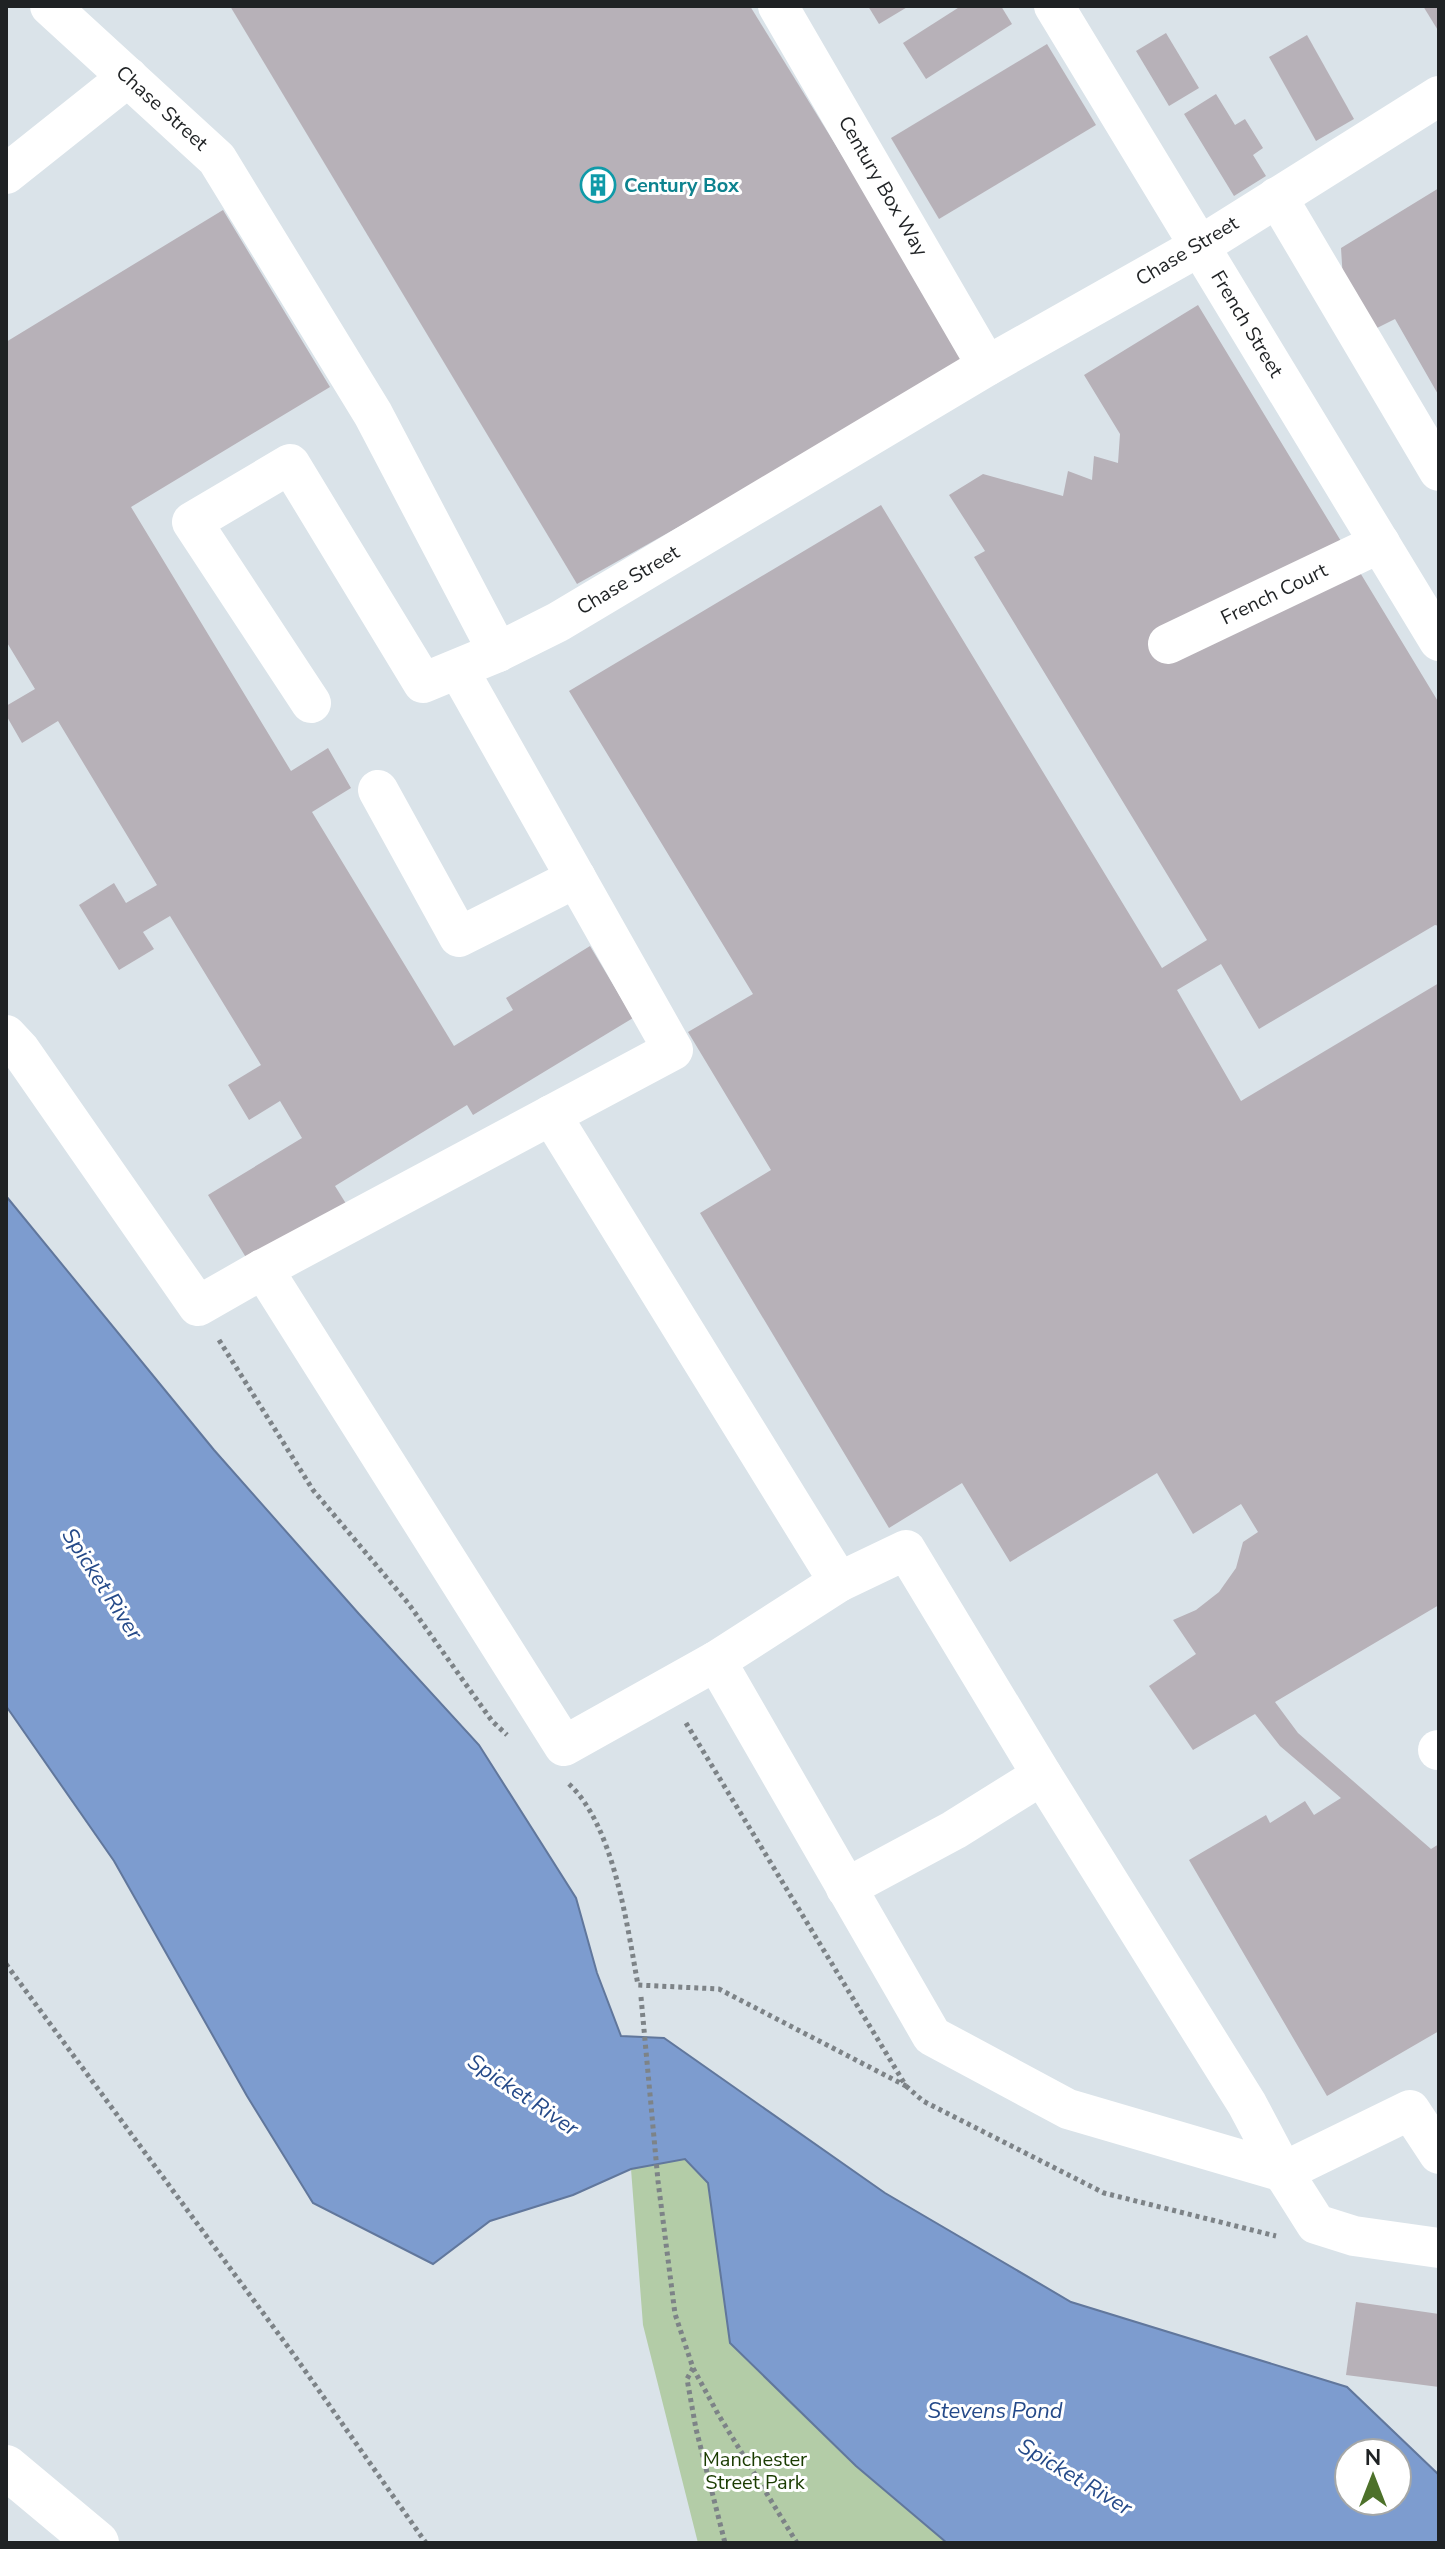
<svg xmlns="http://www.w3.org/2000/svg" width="1445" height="2549" font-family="'Nunito Sans',sans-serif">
<rect width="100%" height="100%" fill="#dae3e9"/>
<polygon fill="#b3cca7" points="685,2159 708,2183 730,2343 856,2466 947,2543 698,2543 643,2325 631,2169"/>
<path fill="#7d9ccf" stroke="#61779c" stroke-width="2" fill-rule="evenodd" d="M6,1196L214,1450L359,1614L479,1745L576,1898L597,1973L621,2036L664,2038L885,2193L1071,2302L1347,2387L1439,2475V2543H947L856,2466L730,2343L708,2183L685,2159L631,2169L573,2195L490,2221L433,2264L313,2203L247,2096L114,1861L6,1706ZM1349,2453H1397V2501H1349Z"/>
<g fill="#b7b1b8">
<polygon points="230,6 750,6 970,363 577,584"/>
<polygon points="868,6 909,6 879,24"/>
<polygon points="961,6 1001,6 1012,24 926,79 903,43"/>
<polygon points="1423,6 1439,6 1439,32"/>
<polygon points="1166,33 1199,88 1169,106 1136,51"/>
<polygon points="1307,35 1354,119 1316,141 1269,57"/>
<polygon points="1047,44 1096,125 939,219 891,138"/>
<polygon points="1216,94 1235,125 1245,119 1263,148 1253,155 1266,176 1234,196 1184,114"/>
<polygon points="1439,188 1439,396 1395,319 1365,334 1343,280 1341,248"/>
<polygon points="223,210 330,387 131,507 291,771 328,748 351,788 312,812 454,1046 513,1010 506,998 590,946 633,1018 473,1115 467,1105 335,1186 350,1210 253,1269 208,1195 302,1138 280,1101 249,1120 228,1085 261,1065 170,916 143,932 154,949 119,970 79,905 114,883 126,903 157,885 58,721 22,743 6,715 6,706 35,689 6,641 6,342"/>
<polygon points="1198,305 1439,703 1439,926 1435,925 1259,1029 1221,964 1177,990 1241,1101 1439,983 1439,1605 1275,1702 1298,1733 1431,1849 1439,1844 1439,2031 1327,2096 1189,1860 1266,1815 1270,1823 1305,1801 1314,1815 1341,1798 1280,1746 1255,1714 1193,1750 1149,1686 1196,1654 1173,1620 1196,1610 1219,1592 1236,1568 1243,1542 1258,1532 1241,1504 1193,1534 1157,1473 1010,1562 962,1483 889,1528 700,1213 771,1170 688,1032 753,994 569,691 881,505 1162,968 1207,940 974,557 985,551 949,495 983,474 1063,496 1068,471 1092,480 1094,456 1118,463 1120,434 1084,375"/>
<polygon points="1356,2302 1439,2314 1439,2387 1346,2375"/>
</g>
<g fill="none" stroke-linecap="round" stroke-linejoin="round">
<g stroke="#7d8387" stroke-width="5" stroke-dasharray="4 4" stroke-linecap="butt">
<polyline points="219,1340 313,1490 408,1603 492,1721 507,1735"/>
<path d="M569,1784C614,1826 627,1925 638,1985L719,1989L906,2086L686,1723"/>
<polyline points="6,1964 294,2355 426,2543"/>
<polyline points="641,1997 658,2181 675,2314 693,2368 718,2414 797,2543"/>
<polyline points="906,2086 923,2101 1104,2193 1276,2236"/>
<polyline points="693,2368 687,2379 696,2429 725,2543"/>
</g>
<g stroke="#fff" stroke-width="40">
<polyline points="50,6 217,159 373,414 498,652"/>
<polyline points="778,6 987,366"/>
<polyline points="1054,6 1439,641"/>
<polyline points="6,174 128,77"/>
<polyline points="1277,197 1439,471"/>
<polyline points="1168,644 1380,543"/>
<polyline points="311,703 192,522 290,464 423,683 498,652 558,622 987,366 1200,246 1439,96"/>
<polyline points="378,790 459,937 576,878"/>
<polyline points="6,1035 20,1050 198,1306 263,1269 673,1050 458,669"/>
<polyline points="263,1269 564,1746 716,1661 932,2036 1068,2109 1283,2172 1247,2104 1042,1775 906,1550 839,1582 551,1115"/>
<polyline points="716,1661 839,1582"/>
<polyline points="1438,1750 1439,1750"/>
<polyline points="846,1888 954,1830 1042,1775"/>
<polyline points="1439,2154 1410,2110 1283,2172 1316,2224 1354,2236 1439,2248"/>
</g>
<polyline stroke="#fff" stroke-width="44" points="6,2467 97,2543"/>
</g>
<defs>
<g id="building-ring" transform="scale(1.8)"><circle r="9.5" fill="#fff" stroke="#0f9aa8" stroke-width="1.5"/><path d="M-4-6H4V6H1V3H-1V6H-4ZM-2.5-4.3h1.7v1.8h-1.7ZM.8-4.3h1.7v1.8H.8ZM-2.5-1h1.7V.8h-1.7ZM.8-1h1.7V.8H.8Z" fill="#0f9aa8"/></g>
</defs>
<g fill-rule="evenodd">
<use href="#building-ring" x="598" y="185"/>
</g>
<g text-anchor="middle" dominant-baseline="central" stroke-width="6" stroke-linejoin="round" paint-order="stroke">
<g font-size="20" fill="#1f2224" stroke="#fff">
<text transform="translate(162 108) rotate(42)">Chase Street</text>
<text transform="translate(883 186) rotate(60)">Century Box Way</text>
<text transform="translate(1187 251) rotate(-31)">Chase Street</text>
<text transform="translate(1247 324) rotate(59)">French Street</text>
<text transform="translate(628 580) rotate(-31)">Chase Street</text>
<text transform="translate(1274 594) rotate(-26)">French Court</text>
</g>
<g font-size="20" font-weight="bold" fill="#0d838f" stroke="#fff" text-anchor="start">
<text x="624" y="185">Century Box</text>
</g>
<g font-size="20" fill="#1b3c02" stroke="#fff">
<text x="755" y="2459">Manchester<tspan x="755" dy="23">Street Park</tspan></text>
</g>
<g font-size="22" font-style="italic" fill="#254a89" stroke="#fff">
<text transform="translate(102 1584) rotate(57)">Spicket River</text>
<text transform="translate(523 2095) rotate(34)">Spicket River</text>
<text x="995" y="2411">Stevens Pond</text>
<text transform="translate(1075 2477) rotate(31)">Spicket River</text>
</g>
</g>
<rect width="1445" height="2549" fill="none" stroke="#1f2224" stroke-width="16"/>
<g transform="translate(1373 2477)"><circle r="38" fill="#ffffff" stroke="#a5a7a7" stroke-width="2"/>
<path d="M0-6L14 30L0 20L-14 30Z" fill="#4d712a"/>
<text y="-12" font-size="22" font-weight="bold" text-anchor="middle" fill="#1f2224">N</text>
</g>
</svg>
